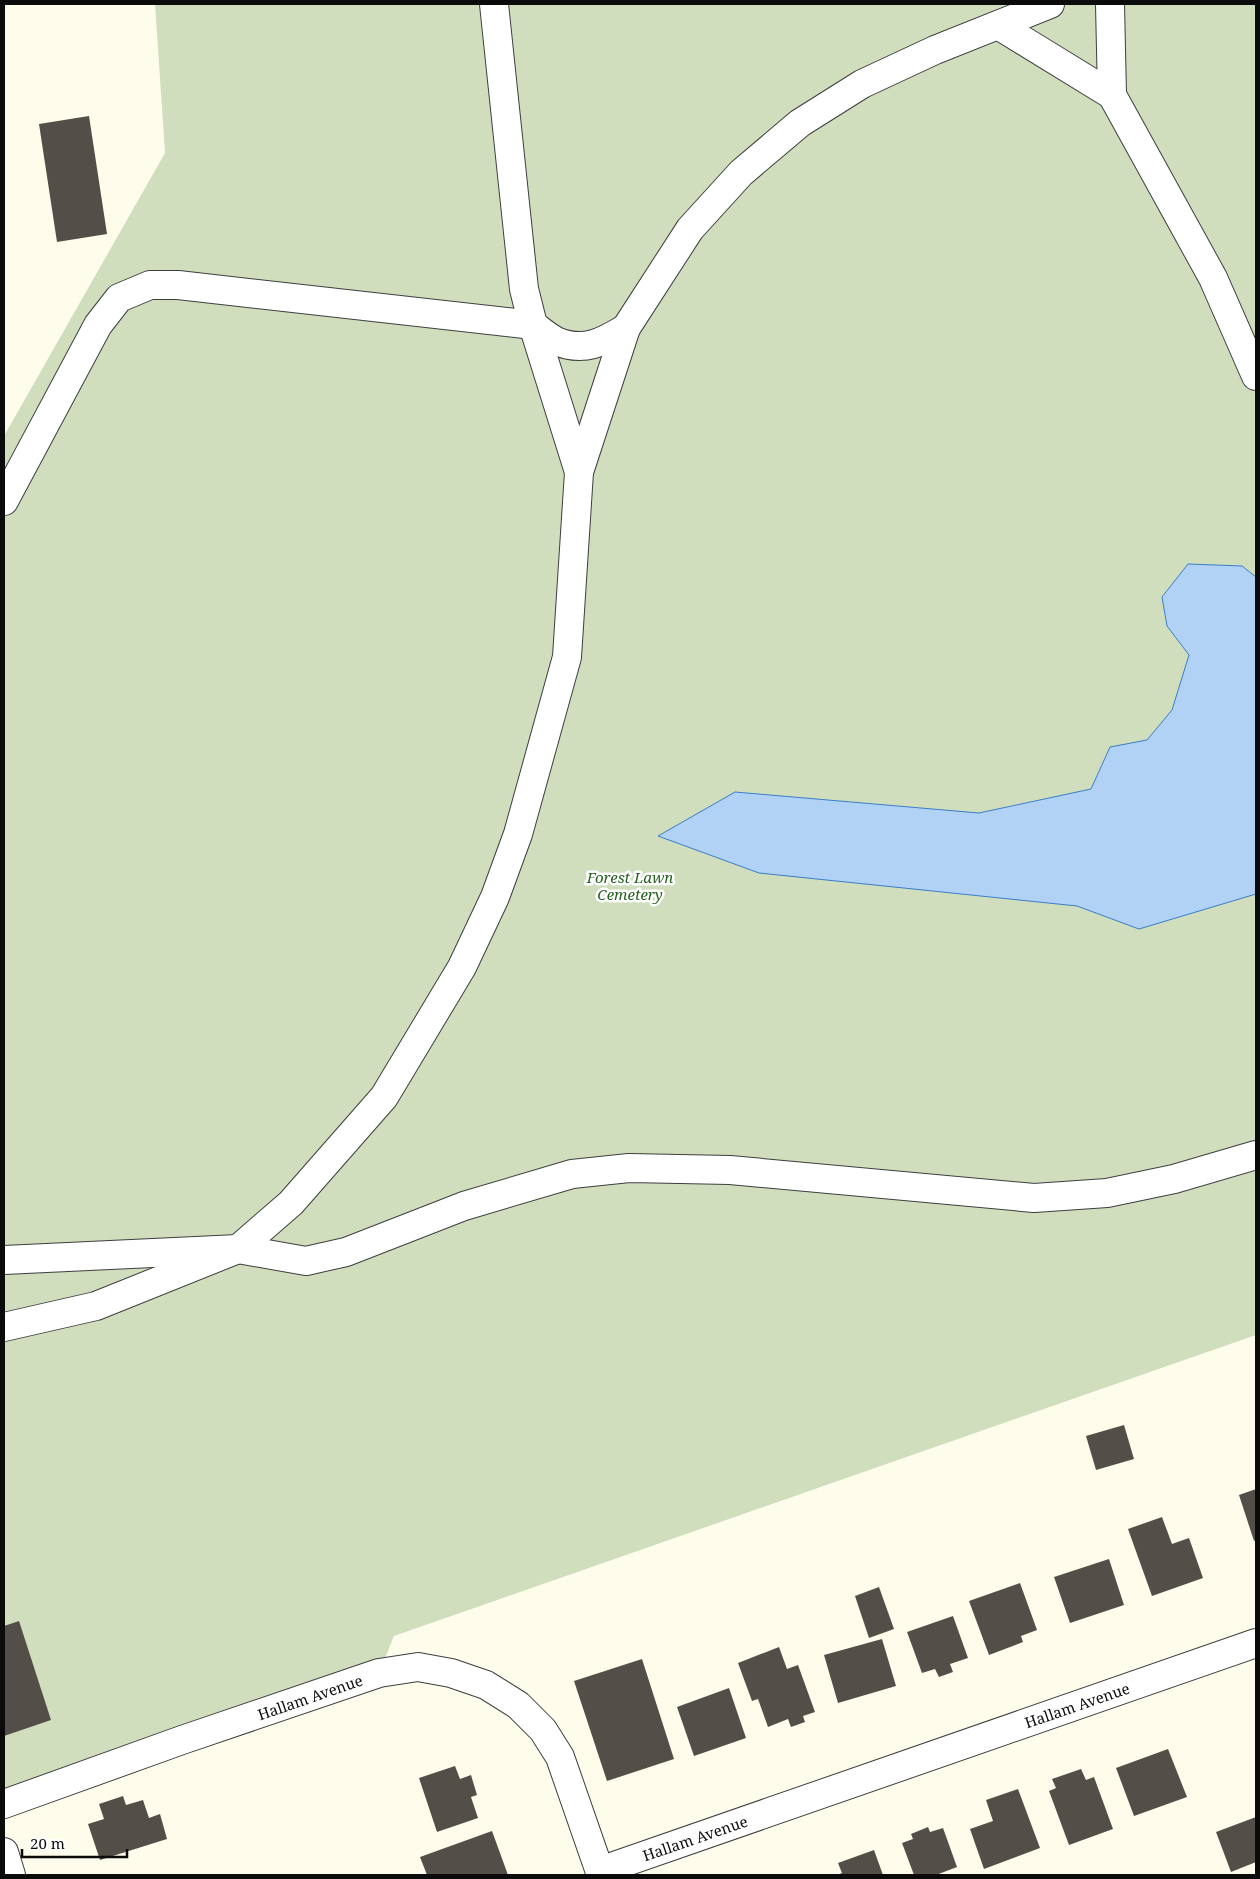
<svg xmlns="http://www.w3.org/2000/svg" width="1260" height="1879" font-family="'Noto Serif',serif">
<rect width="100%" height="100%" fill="#fefdeb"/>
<polygon fill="#d0debd" points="155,4 1256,4 1256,1335 394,1636 379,1673 4,1804 4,436 165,153"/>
<polygon fill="#b1d2f4" stroke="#3a7ec9" points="1188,564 1242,566 1256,577 1256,894 1139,929 1077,906 759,873 658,836 735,792 979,813 1091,789 1110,747 1147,740 1172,710 1189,655 1167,626 1162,597"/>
<g fill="#544e48">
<polygon points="89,116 107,234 57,242 39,124"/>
<polygon points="1124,1425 1134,1459 1096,1470 1086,1436"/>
<polygon points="1256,1489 1256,1540 1254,1541 1239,1495"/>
<polygon points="1162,1517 1172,1544 1189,1538 1203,1578 1152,1596 1128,1529"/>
<polygon points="1109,1559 1124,1605 1070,1623 1054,1577"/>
<polygon points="1020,1583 1037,1630 1021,1636 1023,1642 989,1655 969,1601"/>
<polygon points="879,1587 894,1629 869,1638 855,1596"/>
<polygon points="953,1616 968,1658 950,1664 953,1672 939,1677 935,1669 922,1673 907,1632"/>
<polygon points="19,1621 51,1720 4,1736 4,1626"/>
<polygon points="882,1639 896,1686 838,1703 824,1655"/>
<polygon points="779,1647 787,1669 798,1665 815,1712 803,1716 805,1722 791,1727 788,1719 768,1727 758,1699 752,1701 738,1663"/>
<polygon points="642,1659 674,1759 607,1781 574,1681"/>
<polygon points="729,1688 746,1738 694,1756 677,1707"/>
<polygon points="1168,1749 1187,1797 1134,1816 1116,1768"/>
<polygon points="455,1766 460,1779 471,1775 477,1795 471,1797 478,1818 437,1832 419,1778"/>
<polygon points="1081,1769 1086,1780 1094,1777 1113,1829 1069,1845 1049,1791 1056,1788 1052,1779"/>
<polygon points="1018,1789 1040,1848 984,1869 970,1829 993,1821 986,1800"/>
<polygon points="123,1796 126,1805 143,1800 149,1818 160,1814 167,1839 100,1860 88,1824 104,1819 99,1804"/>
<polygon points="1256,1817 1256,1862 1231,1872 1216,1832"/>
<polygon points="928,1827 930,1832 943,1828 957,1867 936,1875 914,1875 902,1843 913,1839 911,1834"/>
<polygon points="492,1831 508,1875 427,1875 420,1857"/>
<polygon points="874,1850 883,1875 837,1875 842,1873 838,1863"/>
</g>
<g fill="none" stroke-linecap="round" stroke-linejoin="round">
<g stroke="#3e3e3e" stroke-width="30">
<g id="minor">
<polyline points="494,4 524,289 533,325 579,472"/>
<polyline points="1110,4 1112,95 1213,278 1256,376"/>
<polyline points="998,25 1112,95"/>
<path d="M4,501L98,325L119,298L150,285H178L533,325C540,330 548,337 556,341C584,353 603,342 626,328"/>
<polyline points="4,1260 238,1249 306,1261 346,1252 464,1206 572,1174 629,1168 730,1170 1034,1198 1107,1193 1174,1179 1256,1155"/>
<polyline points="4,1327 96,1306 238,1249 291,1203 384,1097 462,967 495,897 518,834 567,657 579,472 626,328 690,229 741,173 800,123 862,84 935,50 1050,4"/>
<polyline points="4,1804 182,1740 379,1673 418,1667 451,1673 486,1685 518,1705 543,1730 560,1757 601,1875"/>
<polyline points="4,1852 11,1875"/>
<polyline points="600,1871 1256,1643"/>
</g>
</g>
<use href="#minor" stroke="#fff" stroke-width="28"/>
</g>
<g text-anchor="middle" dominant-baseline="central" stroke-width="5" stroke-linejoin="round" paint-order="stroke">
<g font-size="15" font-style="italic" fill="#24601e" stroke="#fff">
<text x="630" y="877">Forest Lawn<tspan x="630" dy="17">Cemetery</tspan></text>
</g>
<g font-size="15" fill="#0b0b0b" stroke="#fff">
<text transform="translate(310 1697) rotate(-19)">Hallam Avenue</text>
<text transform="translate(1077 1705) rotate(-19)">Hallam Avenue</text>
<text transform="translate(695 1838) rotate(-19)">Hallam Avenue</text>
</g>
</g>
<rect width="1260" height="1879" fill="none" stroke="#0b0b0b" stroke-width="10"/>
<path d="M22 1849v8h105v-8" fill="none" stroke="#0b0b0b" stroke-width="2.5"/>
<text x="30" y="1849" font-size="15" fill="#0b0b0b" stroke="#ffffff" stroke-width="4" paint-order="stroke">20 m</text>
</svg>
